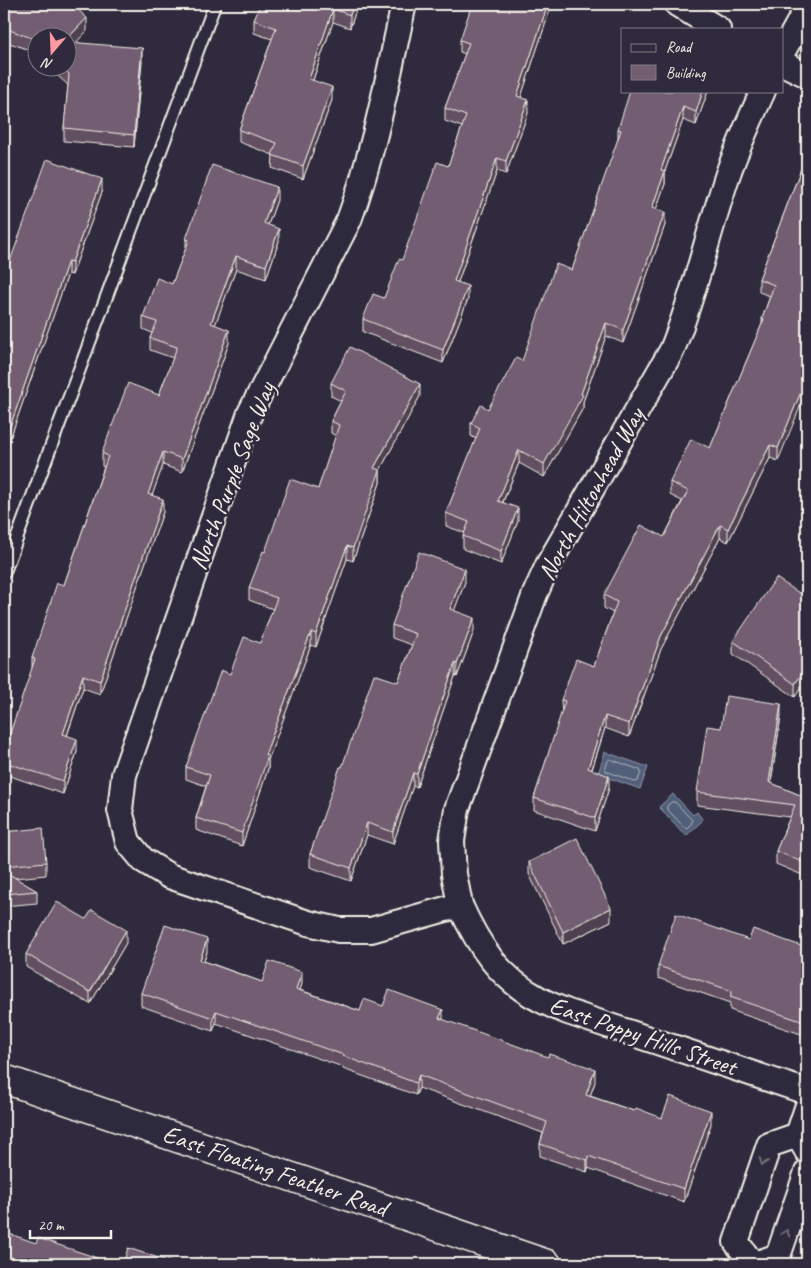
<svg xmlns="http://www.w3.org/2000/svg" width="811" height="1268" font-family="Caveat,sans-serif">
<rect width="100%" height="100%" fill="#2f2a3d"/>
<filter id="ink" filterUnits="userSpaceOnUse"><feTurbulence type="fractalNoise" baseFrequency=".02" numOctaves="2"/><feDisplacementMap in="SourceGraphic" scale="10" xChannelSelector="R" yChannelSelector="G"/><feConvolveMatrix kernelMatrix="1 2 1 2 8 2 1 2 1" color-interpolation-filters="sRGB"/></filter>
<g filter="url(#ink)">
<g fill="#515f7a" stroke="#9299a6">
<polygon points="605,752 648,767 640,789 598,774"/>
<polygon points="673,794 693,815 697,812 703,820 686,836 659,807"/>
</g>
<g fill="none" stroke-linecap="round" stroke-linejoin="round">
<g stroke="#b3b7bc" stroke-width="1">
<polygon points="610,759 640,770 641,772 638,781 635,782 606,771 605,769 608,761"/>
<polygon points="672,802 675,802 692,820 692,823 687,828 684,827 667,809 667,806"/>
</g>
<g stroke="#f4f1e8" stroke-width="15">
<polyline id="service" points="4,573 215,4"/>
</g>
<g stroke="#f4f1e8" stroke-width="28">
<g id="minor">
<path d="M404,4C388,76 375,150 349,220L250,413L124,775L120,810L128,842L143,860L169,876L308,923L339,930H371L460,905C478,945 499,978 539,999C548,1004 558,1008 568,1012L807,1092"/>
<polyline points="677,4 718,29"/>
<polyline points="782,53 807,8"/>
<polyline points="782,63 807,75"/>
<path d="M460,905L454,874L452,841L457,809L535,594L548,565L672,350C696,291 709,228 730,168C740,142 751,117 763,91"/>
<polyline points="807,1108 798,1135 807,1151"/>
<polyline points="753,1264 736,1242 769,1145 798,1135"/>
<polyline points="755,1264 778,1256 807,1172"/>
</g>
</g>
<g stroke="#f4f1e8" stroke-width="31">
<polyline id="secondary" points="4,1079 547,1264"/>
</g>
<use href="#service" stroke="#2f2a3d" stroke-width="11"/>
<use href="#minor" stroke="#2f2a3d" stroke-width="24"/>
<use href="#secondary" stroke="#2f2a3d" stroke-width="28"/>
</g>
<g fill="#635062" stroke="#f4f1e8">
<polygon points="4,4 87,31 76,42 142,61 134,147 64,141 64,128 68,85 49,68 68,68 38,38 38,56 32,51 4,41"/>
<polygon points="358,4 350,28 333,22 313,80 332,100 303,179 272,168 273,155 239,142 239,130 272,39 254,33 254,20"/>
<polygon points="552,4 521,97 528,113 506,174 497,171 458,282 468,299 443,363 363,332 363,319 384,298 448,166 462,127 445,121 445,108 465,54 460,52 460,40"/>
<polygon points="708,91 696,125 683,120 665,171 665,184 656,209 665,225 623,343 606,336 583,402 583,408 544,477 519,463 503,502 518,521 501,564 463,549 463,536 465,533 446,526 446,513 476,439 471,436 471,423 488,409 522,361 572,270 618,140 618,129"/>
<polygon points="807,153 778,461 770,458 728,542 720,538 661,649 629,737 605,728 592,770 609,788 595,831 534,810 534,798 562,713 561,700 594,666 613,613 604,608 604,595 664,537 682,501 670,495 670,482 710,448 762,324 762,319 770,296 759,292 759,279"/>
<polygon points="102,192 72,275 68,274 6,450 4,450 4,263 9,264"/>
<polygon points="277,200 268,225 279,241 266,279 236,269 215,325 229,343 182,472 163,465 152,495 163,512 100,694 83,688 67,736 77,752 63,794 4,774 4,751 32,670 32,658 64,585 104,467 102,466 102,453 159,395 173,358 150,350 150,338 152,333 143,329 143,317 172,284 186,248 186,239"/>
<polygon points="331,383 420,396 380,470 380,483 353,561 347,559 316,647 311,645 268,760 268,769 242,846 196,830 196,818 206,786 186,779 186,767 230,674 260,643 273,609 249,600 249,588 265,552 318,489 336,436 331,433 331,421 341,401 331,396"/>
<polygon points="465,582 454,610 474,631 457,677 455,676 417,787 413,786 393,844 367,835 351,881 310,867 310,854 342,767 398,682 412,645 392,638 392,625"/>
<polygon points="807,598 795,697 733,654 733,641"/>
<polygon points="781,716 771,783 807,798 807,877 776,864 776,851 790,817 697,805 697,792 721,728"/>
<polygon points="4,832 46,862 46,875 15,878 37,891 37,903 4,906"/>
<polygon points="529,862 611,921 563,944 529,874"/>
<polygon points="86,919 126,943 90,1004 26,967 26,954"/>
<polygon points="749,940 807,948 807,1036 730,1010 730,1003 658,978 658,966"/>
<polygon points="207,952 204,961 262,982 302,984 300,990 360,1011 383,1006 443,1020 595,1082 590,1096 634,1111 662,1118 711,1124 684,1202 588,1168 587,1172 540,1156 540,1144 543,1133 419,1088 416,1095 343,1069 343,1067 216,1023 213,1031 141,1006 141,993"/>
</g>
<g fill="#504150" stroke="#f4f1e8">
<polygon points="354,4 358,4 350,28 350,15"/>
<polygon points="548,4 552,4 517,109 517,96"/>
<polygon points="333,9 333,22 309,91 309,79"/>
<polygon points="87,18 87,31 68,51 68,38"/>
<polygon points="142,48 142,61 134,147 134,135"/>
<polygon points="332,87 332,100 303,179 303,166"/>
<polygon points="703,91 708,91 696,125 696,112"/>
<polygon points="528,100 528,113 506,174 506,161"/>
<polygon points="683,107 683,120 661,182 661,170"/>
<polygon points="497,158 497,171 454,293 454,281"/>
<polygon points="665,171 665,184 652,221 652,208"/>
<polygon points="102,179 102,192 72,275 72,262"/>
<polygon points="277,187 277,200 264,236 264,223"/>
<polygon points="665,212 665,225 623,343 623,330"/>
<polygon points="279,229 279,241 266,279 266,266"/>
<polygon points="236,256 236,269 211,336 211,323"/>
<polygon points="68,261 68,274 6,450 6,438"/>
<polygon points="468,286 468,299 443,363 443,350"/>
<polygon points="606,323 606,336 583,402 583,408 544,477 544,464 581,394"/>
<polygon points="229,330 229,343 182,472 182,459"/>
<polygon points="807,377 807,390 778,461 778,448"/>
<polygon points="420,384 420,396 380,470 380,483 353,561 353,548 374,468"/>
<polygon points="770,445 770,458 728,542 728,529"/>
<polygon points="519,450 519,463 498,513 498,501"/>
<polygon points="163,452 163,465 148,507 148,494"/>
<polygon points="163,499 163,512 100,694 100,681"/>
<polygon points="518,508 518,521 501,564 501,551"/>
<polygon points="720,525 720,538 661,649 629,737 629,724 661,636"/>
<polygon points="347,546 347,559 316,647 316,634"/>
<polygon points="465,569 465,582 450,622 450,609"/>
<polygon points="474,618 474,631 457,677 457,664"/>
<polygon points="311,632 311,645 268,760 268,769 242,846 242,833 265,755"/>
<polygon points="455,663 455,676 417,787 417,774"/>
<polygon points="807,666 807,679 795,697 795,684"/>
<polygon points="83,675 83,688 63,747 63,734"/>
<polygon points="781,704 781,716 769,795 769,782"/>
<polygon points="605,716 605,728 588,781 588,768"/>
<polygon points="77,739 77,752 63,794 63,781"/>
<polygon points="413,773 413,786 393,844 393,832"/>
<polygon points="609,776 609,788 595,831 595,818"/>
<polygon points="367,823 367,835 351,881 351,868"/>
<polygon points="611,908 611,921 563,944 563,932"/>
<polygon points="126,930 126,943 90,1004 90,992"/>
<polygon points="207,939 207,952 200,972 200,960"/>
<polygon points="302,972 302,984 296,1002 296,989"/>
<polygon points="443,1010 443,1023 439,1018"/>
<polygon points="216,1011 216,1023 213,1031 213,1018"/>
<polygon points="595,1069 595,1082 586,1107 586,1095"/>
<polygon points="419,1075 419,1088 416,1095 416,1083"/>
<polygon points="711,1111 711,1124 684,1202 684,1189"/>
<polygon points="588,1156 588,1168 587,1172 587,1160"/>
</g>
<g fill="#735d72" stroke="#f4f1e8">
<polygon points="4,4 72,4 87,18 68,38 38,38 38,44 32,38 4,28"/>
<polygon points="260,4 354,4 350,15 333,9 309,79 332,87 303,166 272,155 277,143 239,130 276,28 254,20"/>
<polygon points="472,4 548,4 517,96 528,100 506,161 497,158 454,281 468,286 443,350 363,319 373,294 384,298 399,259 402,260 437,162 448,166 466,116 445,108 469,43 460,40"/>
<polygon points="68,42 142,48 134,135 64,128 69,74 63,68 68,68"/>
<polygon points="630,91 703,91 696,112 683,107 661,170 665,171 652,208 665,212 623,330 606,323 581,394 583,395 544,464 519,450 498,501 518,508 501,551 463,536 469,522 446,513 480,428 471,423 481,405 488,409 516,358 522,361 556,264 572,270 621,130 618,129"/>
<polygon points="807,153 807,353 806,357 807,358 807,377 778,448 770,445 728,529 720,525 661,636 629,724 605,716 588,768 609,776 595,818 534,798 565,701 561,700 576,659 594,666 617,602 604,595 641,525 664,537 688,491 670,482 691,439 710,448 764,319 762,319 774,285 759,279"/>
<polygon points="47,159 102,179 72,262 68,261 6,438 4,437 4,263 9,264"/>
<polygon points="212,165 277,187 264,223 279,229 266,266 236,256 211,323 229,330 182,459 163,452 148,494 163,499 100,681 83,675 63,734 77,739 63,781 4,762 4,751 35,659 32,658 57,583 64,585 108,456 102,453 128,383 159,395 177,347 150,338 157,322 143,317 157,278 172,284 189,240 186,239"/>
<polygon points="350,347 420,384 374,468 380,470 353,548 347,546 316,634 311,632 265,755 268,756 242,833 196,818 210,775 186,767 221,670 230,674 244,637 260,643 277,598 249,588 263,551 265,552 290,479 318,489 339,425 331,421 346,391 331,383"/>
<polygon points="419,552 465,569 450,609 474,618 457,664 455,663 417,774 413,773 393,832 367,823 351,868 310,854 340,767 342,767 374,674 398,682 416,634 392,625"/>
<polygon points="776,578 807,598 807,666 795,684 733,641"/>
<polygon points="726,696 781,704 769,782 807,798 807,864 776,851 795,805 697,792 707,726 721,728"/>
<polygon points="43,828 46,862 4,866 4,832"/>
<polygon points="577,838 611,908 563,932 529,862"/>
<polygon points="4,871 37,891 4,894"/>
<polygon points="57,902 86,919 92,910 126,930 90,992 26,954"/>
<polygon points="676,914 749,940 753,929 807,948 807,1023 730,997 732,991 658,966"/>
<polygon points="165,925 207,939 200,960 262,982 269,961 302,972 296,989 360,1011 364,999 383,1006 389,990 443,1010 439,1018 548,1057 549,1054 595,1069 586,1095 634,1111 636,1108 662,1118 670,1096 711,1111 684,1189 588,1156 587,1160 540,1144 547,1122 419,1075 416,1083 343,1056 344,1055 216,1011 213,1018 141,993"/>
<polygon points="4,1232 36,1243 38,1238 115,1264 4,1264"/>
<polygon points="128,1248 177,1264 123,1264"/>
<polygon points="196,1258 214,1264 194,1264"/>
</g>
<defs><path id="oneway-chevron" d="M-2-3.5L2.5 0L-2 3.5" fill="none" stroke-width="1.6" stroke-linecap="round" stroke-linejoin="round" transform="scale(1.25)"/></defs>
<g stroke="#747079">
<use href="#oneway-chevron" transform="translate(763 1162) rotate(109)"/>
<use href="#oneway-chevron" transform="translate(786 1233) rotate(-71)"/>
</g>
</g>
<g text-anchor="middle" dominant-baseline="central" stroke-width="5" stroke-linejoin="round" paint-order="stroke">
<g font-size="25" fill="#f4f1e8" stroke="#2f2a3d">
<text transform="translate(232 476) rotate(-69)">North Purple Sage Way</text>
<text transform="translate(591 494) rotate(-61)">North Hiltonhead Way</text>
<text transform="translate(643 1036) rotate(19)">East Poppy Hills Street</text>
<text transform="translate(275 1171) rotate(19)">East Floating Feather Road</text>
</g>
</g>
<rect width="811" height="1268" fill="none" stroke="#2f2a3d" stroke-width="20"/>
<rect x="10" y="10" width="791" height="1248" fill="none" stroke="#f4f1e8" stroke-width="2" filter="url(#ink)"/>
<rect x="621" y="28" width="162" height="65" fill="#2f2a3d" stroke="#7e7a81"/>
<rect x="631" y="44" width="25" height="8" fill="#2f2a3d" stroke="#7e7a81"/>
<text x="666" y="52" font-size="15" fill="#f4f1e8">Road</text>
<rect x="631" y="65" width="25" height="15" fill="#735d72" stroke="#7e7a81"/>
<text x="666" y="78" font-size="15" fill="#f4f1e8">Building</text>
<g transform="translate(52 52) rotate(199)"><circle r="24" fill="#2f2a3d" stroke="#7e7a81"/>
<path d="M0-4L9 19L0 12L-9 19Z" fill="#ff9aa2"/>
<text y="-8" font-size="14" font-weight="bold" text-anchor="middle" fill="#f4f1e8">N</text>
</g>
<path d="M30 1230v8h81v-8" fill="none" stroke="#f4f1e8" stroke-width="2.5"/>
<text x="38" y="1230" font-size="15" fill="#f4f1e8" stroke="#2f2a3d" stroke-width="4" paint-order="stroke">20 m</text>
</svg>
